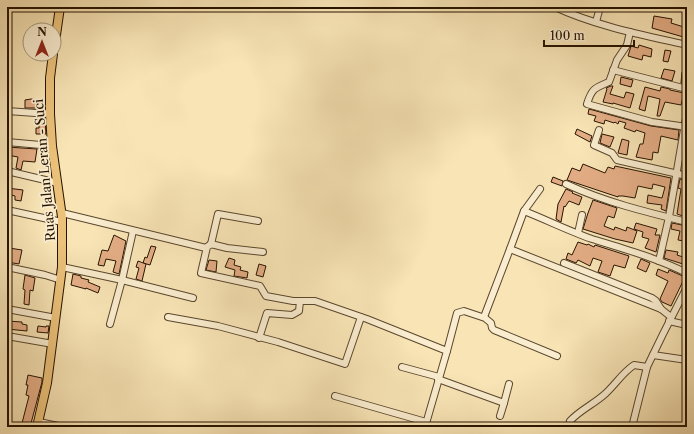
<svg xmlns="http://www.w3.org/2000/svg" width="694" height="434" font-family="'Libre Caslon Text',serif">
<rect width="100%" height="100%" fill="#f8e4b5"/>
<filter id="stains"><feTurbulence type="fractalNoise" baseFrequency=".005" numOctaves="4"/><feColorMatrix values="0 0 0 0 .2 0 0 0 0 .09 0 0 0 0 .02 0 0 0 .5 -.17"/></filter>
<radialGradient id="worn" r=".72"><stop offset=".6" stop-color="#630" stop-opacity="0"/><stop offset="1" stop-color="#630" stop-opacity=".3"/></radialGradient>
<g fill="#e4ad85" stroke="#261300">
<polygon points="654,16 672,19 671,23 687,28 687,38 652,28"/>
<polygon points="639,45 652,49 651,57 643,55 642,60 628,56 631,46 638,48"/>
<polygon points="665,50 671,51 668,62 663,61"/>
<polygon points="664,69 675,71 672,81 661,78"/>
<polygon points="682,72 687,72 687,83 681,83"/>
<polygon points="621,77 633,80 631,87 620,84"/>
<polygon points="611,86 613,86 610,94 624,98 626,92 634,94 630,108 613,103 613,104 603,102 607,89 606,88"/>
<polygon points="645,87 660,91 661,87 670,89 670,90 684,93 681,105 665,102 660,116 657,116 660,99 648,96 645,111 639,109"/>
<polygon points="31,99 36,100 36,108 25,108 25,100"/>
<polygon points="589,109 651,126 679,130 678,140 661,136 658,153 653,152 652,160 636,157 640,144 643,144 645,133 636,130 635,132 624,128 626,123 619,121 618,124 615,122 614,123 605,120 604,124 594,121 596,116 588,114"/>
<polygon points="39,118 45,118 46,134 36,134 36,128 39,128"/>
<polygon points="577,129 592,136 590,142 575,134"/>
<polygon points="602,134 614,137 610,147 600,143"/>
<polygon points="622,139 629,141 627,155 618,153"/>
<polygon points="7,147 37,149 35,162 23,161 21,170 16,168 18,157 7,155"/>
<polygon points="583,164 605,173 608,167 614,169 615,166 671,178 666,211 661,209 662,205 647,203 648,195 662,198 665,187 653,184 652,189 638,186 635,198 623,196 618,196 618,197 567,180 572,168 580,171"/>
<polygon points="553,177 563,181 562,186 551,182"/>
<polygon points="680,179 687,180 687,194 683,216 677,214 681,189 678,188"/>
<polygon points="7,188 23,190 21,201 15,200 15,196 7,194"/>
<polygon points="566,189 573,192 572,193 582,197 579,205 569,201 565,207 564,206 561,222 556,219 558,204"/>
<polygon points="593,200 617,208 614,218 608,216 604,226 614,230 615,227 626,231 627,227 637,231 633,243 615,239 583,229 588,213"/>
<polygon points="636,223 657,229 655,235 660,235 656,252 645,248 649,239 642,237 643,232 634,229"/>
<polygon points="672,223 687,226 684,241 678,240 680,231 671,229"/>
<polygon points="114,235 126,241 119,274 113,272 116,261 106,259 104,266 98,265 102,250 108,251"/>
<polygon points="578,242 587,245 588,244 594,247 595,245 629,256 625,268 614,265 610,276 598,272 602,261 593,258 590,266 578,260 576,263 566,259 568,253 572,255"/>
<polygon points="151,246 156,247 150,265 143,263 145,257 147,258"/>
<polygon points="9,248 22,250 19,264 7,262"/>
<polygon points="666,250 678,252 677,255 686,258 683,264 664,258"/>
<polygon points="229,258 235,260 234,265 241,267 240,270 248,272 247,278 234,276 235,270 225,267"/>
<polygon points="641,259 650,263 646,272 637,268"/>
<polygon points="209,260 217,261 216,272 206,270"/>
<polygon points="138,261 146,264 142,281 136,279 139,268 136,267"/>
<polygon points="259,264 266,266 263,277 256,275"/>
<polygon points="658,269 668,273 669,270 685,277 671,306 662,302 660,299 668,281 656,275"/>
<polygon points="73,274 81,276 81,278 89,280 88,282 100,287 98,293 86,288 86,289 71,285"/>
<polygon points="25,275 35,278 33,291 30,290 29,305 24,304 25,290 23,289"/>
<polygon points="7,321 22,322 22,324 27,325 27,331 7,329"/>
<polygon points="38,326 46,327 46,326 49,326 48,333 37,332"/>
<polygon points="28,375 42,378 42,382 30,427 21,427 29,396 26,395 28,385 26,385"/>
</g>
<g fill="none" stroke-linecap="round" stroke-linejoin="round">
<g stroke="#5a472d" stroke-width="8">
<g id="minor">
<path d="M555,7C596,26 643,35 687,45"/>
<polyline points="596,22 600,7"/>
<path d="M630,32L627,45L617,60L609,82C595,88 592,88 587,104L652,122L687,127"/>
<polyline points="613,70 687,89"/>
<polyline points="7,111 50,114"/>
<polyline points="599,130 594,145 612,153 617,160 687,176"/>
<polyline points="7,142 52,146"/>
<polyline points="7,171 58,183"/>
<path d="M566,184C605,202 646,212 687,222"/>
<polyline points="540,189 524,211 510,249 661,309 671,317"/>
<polyline points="7,210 62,222"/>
<path d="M524,211C547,220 569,231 592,239C625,249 656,258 687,273"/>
<polyline points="62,213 206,248"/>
<polyline points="578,233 582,215"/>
<polyline points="211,244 218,214 258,221"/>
<polyline points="263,252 227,248 211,244 207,247 201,273 260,286 266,296 293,301 315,301 367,319 447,351 457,313 464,311 485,318 491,323 492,328 494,330 557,356"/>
<polyline points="659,261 669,217 687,112"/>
<polyline points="564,263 652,298 656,301 661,309"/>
<polyline points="7,267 45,275 61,280"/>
<polyline points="62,267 122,280 193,298"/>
<polyline points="7,309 56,318"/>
<polyline points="168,317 218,326 278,342 345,364 361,317"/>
<polyline points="484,317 510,249"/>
<polyline points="669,321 687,325"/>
<polyline points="110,324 122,280 133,231"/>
<polyline points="7,336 53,344"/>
<polyline points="259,338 267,313 292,315 299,311 300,301"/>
<polyline points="653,355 687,360"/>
<polyline points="402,367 439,377"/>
<polyline points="438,379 504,403 509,384"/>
<polyline points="335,396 426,422"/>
<polyline points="500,416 504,403"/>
<path d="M570,421C580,410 594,404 605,394C616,384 622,373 634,365L647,367"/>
<polyline points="39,422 63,427"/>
<polyline points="425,427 447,351"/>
<polyline points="632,427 647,367 663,334 687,287"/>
</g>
</g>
<g stroke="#261300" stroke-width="10">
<g id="major">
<polyline points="54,49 60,7"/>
<polyline points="37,427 47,383 62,267 62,217 52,146 50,114 50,78 53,54"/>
</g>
</g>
<use href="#minor" stroke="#faedcf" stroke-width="6"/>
<use href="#major" stroke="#ecc27a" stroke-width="8"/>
</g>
<g text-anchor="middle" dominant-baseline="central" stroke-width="3.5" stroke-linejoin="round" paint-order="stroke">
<g font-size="13" fill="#261300" stroke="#faedcf">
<text transform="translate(44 170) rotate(-95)">Ruas Jalan Leran - Suci</text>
</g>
</g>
<rect width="694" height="434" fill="none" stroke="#f8e4b5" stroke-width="24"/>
<rect x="8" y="8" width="678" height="418" fill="none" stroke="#261300" stroke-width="2"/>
<rect x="12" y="12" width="670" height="410" fill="none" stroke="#261300"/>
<g transform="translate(42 42)"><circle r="19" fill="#faedcf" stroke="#a5967c"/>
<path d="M0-3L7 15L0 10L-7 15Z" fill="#8f2418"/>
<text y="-6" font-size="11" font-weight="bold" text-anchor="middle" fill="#261300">N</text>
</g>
<path d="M544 40v6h90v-6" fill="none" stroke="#261300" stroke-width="2"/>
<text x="550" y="40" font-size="12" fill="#261300" stroke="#faedcf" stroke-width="3" paint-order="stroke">100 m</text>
<rect width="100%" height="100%" filter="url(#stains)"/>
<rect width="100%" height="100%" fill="url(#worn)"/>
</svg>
